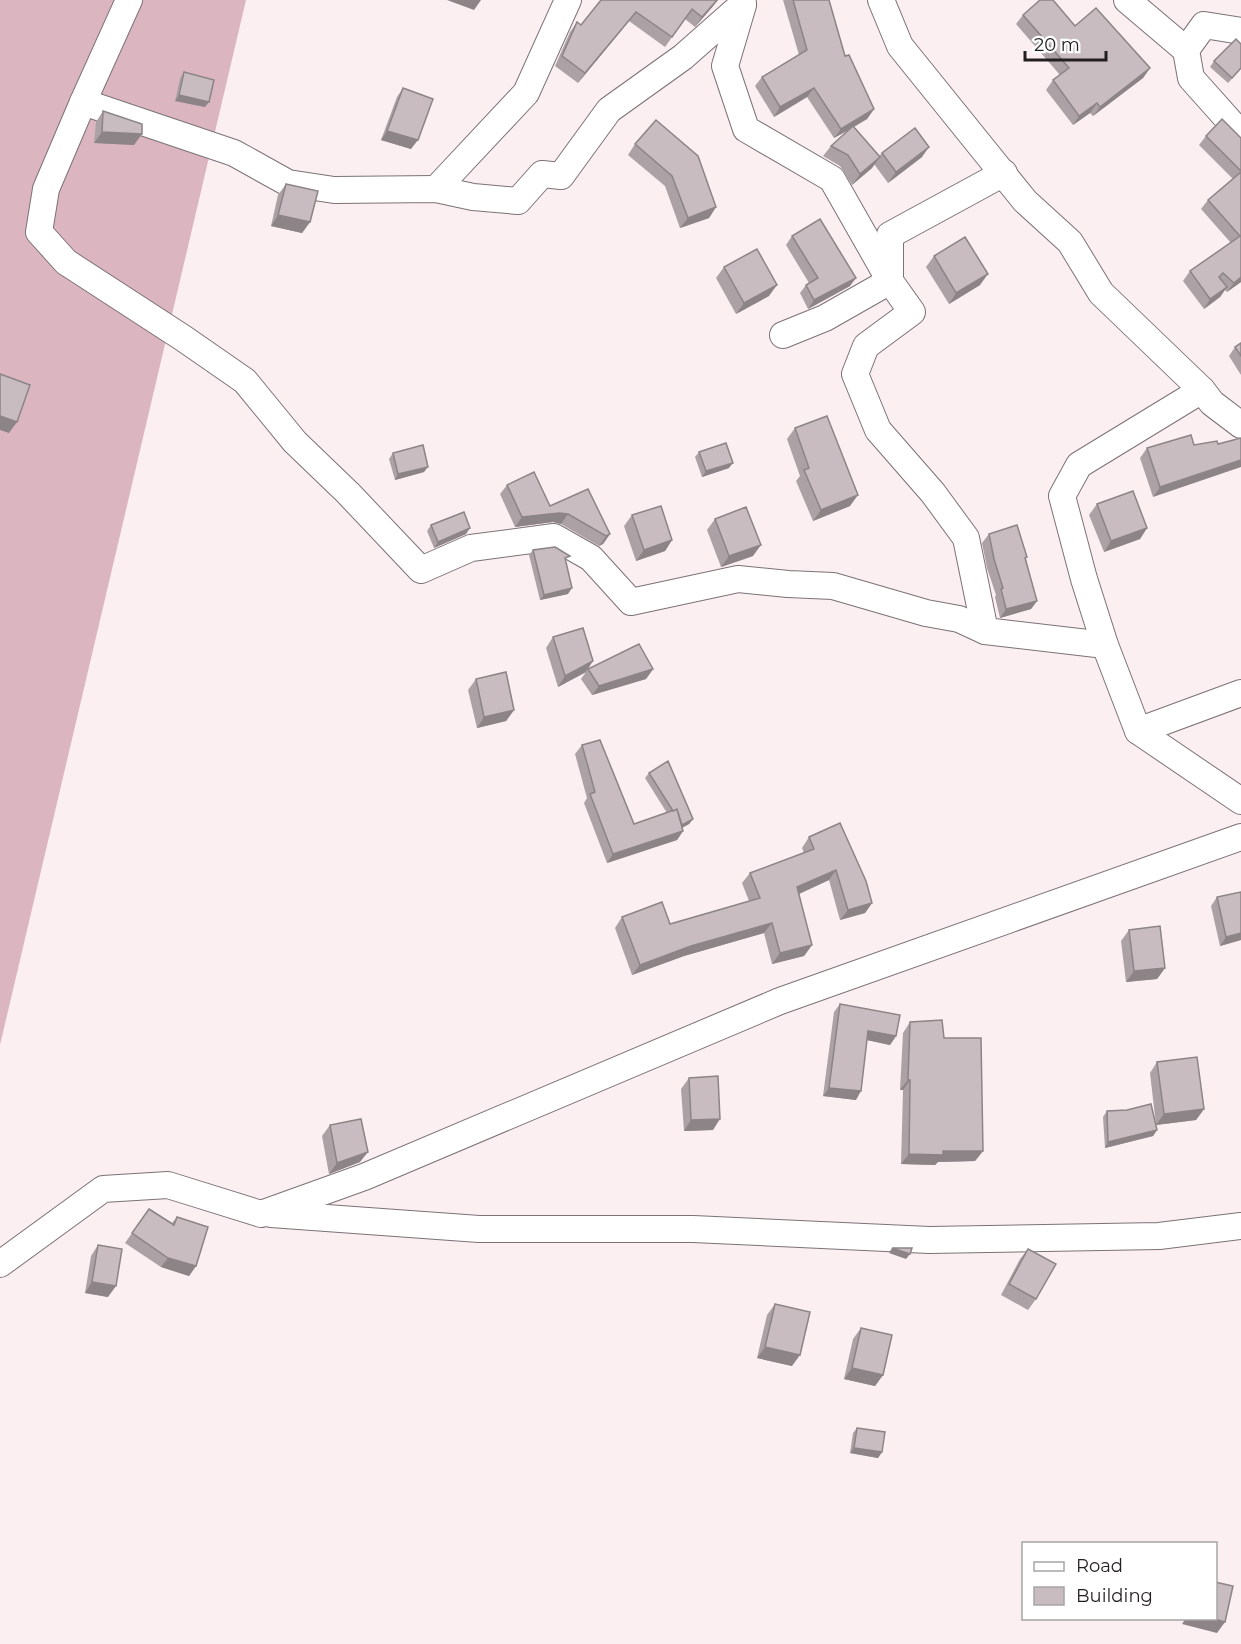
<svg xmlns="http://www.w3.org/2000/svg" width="1241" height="1644" font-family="Montserrat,sans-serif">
<rect width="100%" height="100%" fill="#fbeff2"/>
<polygon fill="#dbb6c1" points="0,0 246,0 0,1045"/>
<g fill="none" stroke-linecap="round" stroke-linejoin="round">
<g stroke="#7c7275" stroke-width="28">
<g id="street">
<polyline points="129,0 83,102 46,189 39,232 66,262 183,338 245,381 295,442 348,493 421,570 471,548 554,537 591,558 631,602 738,579 788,584 833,586 926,613 959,619 985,631"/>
<polyline points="881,0 900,46 1025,201 1070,242 1101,293 1202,390"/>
<polyline points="1127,0 1186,50"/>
<polyline points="743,5 725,66 746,129 832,179 890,281 912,312 866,346 855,374 878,430 933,493 966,538 985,631 1105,645"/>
<polyline points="1241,31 1204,25 1186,50 1191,78 1241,134"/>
<polyline points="83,102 234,153 288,183 334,190 436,189 473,197 518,201 542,174 561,176 609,110 683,57 743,4"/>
<polyline points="436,189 526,93 568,0"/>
<polyline points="783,335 825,318 890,281 890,235 1004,173"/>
<polyline points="1241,425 1212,403 1202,390 1079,465 1062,496 1084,579 1105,645 1138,731 1241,801"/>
<polyline points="1138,731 1241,693"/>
<polyline points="271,1214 479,1229 693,1229 929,1240 1159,1236 1241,1226"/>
<polyline points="0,1264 103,1189 168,1185 261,1214 364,1177 780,1001 1241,837"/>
</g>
</g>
<use href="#street" stroke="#fff" stroke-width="26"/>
</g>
<g fill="#aca2a5">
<polygon points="601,0 714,5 695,27 685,19 665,47 629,21 578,83 555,66 570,32 577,22 581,25"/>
<polygon points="783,0 829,0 845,56 874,109 867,119 854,127 879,156 882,153 922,157 888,183 874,164 872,168 852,185 840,166 823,156 831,146 851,129 834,138 807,97 774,117 755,86 762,77 799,55"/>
<polygon points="1023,15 1075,26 1150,68 1143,78 1093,116 1090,113 1073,125 1046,90 1053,80 1060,75 1016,24"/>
<polygon points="1214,61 1241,69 1228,83 1210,67"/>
<polygon points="184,72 205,107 175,101 180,78"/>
<polygon points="403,88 411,149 381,140 397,97"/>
<polygon points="103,111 134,145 94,143 96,122"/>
<polygon points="1206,136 1241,138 1241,282 1227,292 1225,290 1220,297 1204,309 1183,281 1190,271 1231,243 1201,209 1208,200 1233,179 1199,145"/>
<polygon points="635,144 716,207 709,218 680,228 665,186 628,155"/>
<polygon points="286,184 310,222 302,233 271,226 278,195"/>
<polygon points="792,236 850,286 808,309 800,293 806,285 809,283 786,245"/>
<polygon points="934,256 980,285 949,304 926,267"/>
<polygon points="724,267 769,296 736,314 716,278"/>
<polygon points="1241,343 1241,375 1229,356 1235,347"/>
<polygon points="795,428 850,506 813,521 796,481 800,476 787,439"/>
<polygon points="1194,445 1153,497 1140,458 1147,448"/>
<polygon points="699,452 729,468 702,477 695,457"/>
<polygon points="393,453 424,472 395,480 389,459"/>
<polygon points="507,485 550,506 610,534 603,544 599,546 561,524 553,522 515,527 500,494"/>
<polygon points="1097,504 1147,528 1140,539 1104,552 1089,515"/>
<polygon points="632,515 672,540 665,551 636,561 624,526"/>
<polygon points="715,519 753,556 721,567 707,530"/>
<polygon points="431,525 466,534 434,548 427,531"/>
<polygon points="989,534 1026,559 1037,601 1031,609 1000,618 995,597 996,595 987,568 982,543"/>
<polygon points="533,550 566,561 568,594 540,600 529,555"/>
<polygon points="553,637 586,672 558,687 546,648"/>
<polygon points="588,669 653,669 646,679 592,695 581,679"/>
<polygon points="476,679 514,710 506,721 477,728 468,690"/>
<polygon points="582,745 634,824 667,813 645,778 649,773 693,819 689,824 682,828 683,831 677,840 607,863 584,803 587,798 575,754"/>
<polygon points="809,837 872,903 865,913 840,920 829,880 799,894 812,945 804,956 772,964 764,933 684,956 632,975 615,928 622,917 670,924 749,901 742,883 750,873 804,853 802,848"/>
<polygon points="1217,897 1241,940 1220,946 1211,906"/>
<polygon points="1129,930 1165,968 1157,979 1126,982 1121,941"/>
<polygon points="840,1004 896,1036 890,1045 867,1040 856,1100 823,1096 834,1012"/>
<polygon points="910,1022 944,1038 983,1151 975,1161 938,1162 935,1165 901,1164 903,1090 900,1090 903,1033"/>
<polygon points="1157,1062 1204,1109 1196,1120 1156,1125 1150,1073"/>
<polygon points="689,1078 713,1130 684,1131 681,1089"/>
<polygon points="1107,1111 1157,1130 1153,1136 1105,1148 1103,1117"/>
<polygon points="330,1125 360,1162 329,1174 322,1136"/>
<polygon points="149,1209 172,1223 177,1217 196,1266 189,1276 161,1267 125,1243"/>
<polygon points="98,1245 108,1297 85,1293 91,1256"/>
<polygon points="1028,1249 1036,1299 1028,1310 1001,1295 1020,1259"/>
<polygon points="775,1304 792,1366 757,1358 767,1315"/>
<polygon points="861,1328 883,1375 875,1386 844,1379 853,1339"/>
<polygon points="857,1428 882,1452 878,1458 850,1453 853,1433"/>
</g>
<g fill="#8c8486">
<polygon points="447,0 481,0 474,10"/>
<polygon points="717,0 718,0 714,5 695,27 702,17"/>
<polygon points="636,12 629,21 578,83 585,73"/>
<polygon points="1150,68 1143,78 1093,116 1100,107"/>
<polygon points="814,88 807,97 774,117 780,107"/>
<polygon points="179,95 209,102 205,107 175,101"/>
<polygon points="1097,103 1090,113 1073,125 1079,116"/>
<polygon points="874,109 867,119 834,138 841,129"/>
<polygon points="387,131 418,140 411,149 381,140"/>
<polygon points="102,132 142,134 134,145 94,143"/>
<polygon points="929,147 922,157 888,183 896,172"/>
<polygon points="880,157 872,168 852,185 860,174"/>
<polygon points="716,207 709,218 680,228 688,218"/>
<polygon points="278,215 310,222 302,233 271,226"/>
<polygon points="988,274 980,285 949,304 956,293"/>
<polygon points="1241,277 1241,282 1227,292 1234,283"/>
<polygon points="856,278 850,286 808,309 814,300"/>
<polygon points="777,285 769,296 736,314 744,303"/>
<polygon points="1227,287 1220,297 1204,309 1210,299"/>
<polygon points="0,416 17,422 9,433 0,430"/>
<polygon points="1241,460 1241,467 1153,497 1160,487"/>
<polygon points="733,463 729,468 702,477 706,471"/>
<polygon points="428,467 424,472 395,480 398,474"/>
<polygon points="858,495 850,506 813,521 821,510"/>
<polygon points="559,513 568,514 561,524 553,522 515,527 522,517"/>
<polygon points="470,528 466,534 434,548 438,542"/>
<polygon points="1147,528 1140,539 1104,552 1111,541"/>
<polygon points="610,534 603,544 599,546 606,536"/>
<polygon points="672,540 665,551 636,561 644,550"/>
<polygon points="761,545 753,556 721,567 729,556"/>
<polygon points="572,588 568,594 540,600 544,595"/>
<polygon points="1037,601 1031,609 1000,618 1006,609"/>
<polygon points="593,661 586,672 558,687 565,676"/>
<polygon points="653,669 646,679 592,695 599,686"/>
<polygon points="514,710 506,721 477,728 484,717"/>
<polygon points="693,819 689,824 678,830 682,825"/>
<polygon points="683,831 677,840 607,863 613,854"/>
<polygon points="836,870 829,880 790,898 797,887"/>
<polygon points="872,903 865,913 840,920 848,910"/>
<polygon points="772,923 764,933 684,956 632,975 640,965 691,946"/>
<polygon points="1241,933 1241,940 1220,946 1226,937"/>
<polygon points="812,945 804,956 772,964 780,953"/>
<polygon points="1165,968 1157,979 1126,982 1134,971"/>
<polygon points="868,1031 896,1036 890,1045 862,1039"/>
<polygon points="908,1080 910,1080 903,1090 900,1090"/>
<polygon points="829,1088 861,1091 856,1100 823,1096"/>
<polygon points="1204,1109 1196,1120 1156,1125 1164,1114"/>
<polygon points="720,1119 713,1130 684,1131 691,1120"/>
<polygon points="1157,1130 1153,1136 1105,1148 1108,1142"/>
<polygon points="943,1151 983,1151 975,1161 938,1162 935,1165 901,1164 909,1154"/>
<polygon points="368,1152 360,1162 329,1174 337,1163"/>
<polygon points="892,1248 910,1254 906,1259 889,1253"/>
<polygon points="168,1258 196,1266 189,1276 161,1267"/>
<polygon points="92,1282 116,1286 108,1297 85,1293"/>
<polygon points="765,1347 800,1355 792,1366 757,1358"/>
<polygon points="852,1368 883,1375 875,1386 844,1379"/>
<polygon points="854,1448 882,1452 878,1458 850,1453"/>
<polygon points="1186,1618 1211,1618 1225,1622 1217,1633 1182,1624"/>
</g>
<g fill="#c8bcc0" stroke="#8c8486" stroke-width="1.5">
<polygon points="601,0 717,0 702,17 692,9 672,37 636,12 585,73 562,56 577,22 581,25"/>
<polygon points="793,0 829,0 845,56 849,55 874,109 841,129 814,88 780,107 762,77 807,50"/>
<polygon points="1040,0 1053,0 1075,26 1096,8 1150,68 1100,107 1097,103 1079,116 1053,80 1069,68 1023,15"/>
<polygon points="1236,39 1241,44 1241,68 1232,78 1214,61"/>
<polygon points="184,72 214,80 209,102 179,95"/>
<polygon points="403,88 433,99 418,140 387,131"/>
<polygon points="103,111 142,124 142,134 102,132"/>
<polygon points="1222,119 1241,138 1241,171 1206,136"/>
<polygon points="656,120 698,156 716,207 688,218 672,176 635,144"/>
<polygon points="853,126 880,157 860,174 848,155 831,146"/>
<polygon points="915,128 929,147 896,172 882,153"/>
<polygon points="1241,172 1241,277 1234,283 1223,273 1219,277 1227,287 1210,299 1190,271 1240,236 1208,200"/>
<polygon points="286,184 318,191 310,222 278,215"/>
<polygon points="820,219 856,278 814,300 806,285 818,278 792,236"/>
<polygon points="965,237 988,274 956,293 934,256"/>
<polygon points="757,249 777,285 744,303 724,267"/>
<polygon points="1241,343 1241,356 1235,347"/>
<polygon points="0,374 30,385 17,422 0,416"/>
<polygon points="827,416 858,495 821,510 804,470 809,468 795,428"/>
<polygon points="1191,435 1194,445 1217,441 1218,444 1241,438 1241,460 1160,487 1147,448"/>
<polygon points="726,443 733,463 706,471 699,452"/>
<polygon points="423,445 428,467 398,474 393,453"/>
<polygon points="534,472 550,506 588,489 610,534 606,536 568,514 559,513 522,517 507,485"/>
<polygon points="1133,491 1147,528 1111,541 1097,504"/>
<polygon points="661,506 672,540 644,550 632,515"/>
<polygon points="746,507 761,545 729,556 715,519"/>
<polygon points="464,512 470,528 438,542 431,525"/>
<polygon points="1017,525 1027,557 1025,558 1037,601 1006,609 1001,589 1003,588 994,559 989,534"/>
<polygon points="555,547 570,556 565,558 572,588 544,595 533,550"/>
<polygon points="583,628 593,661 565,676 553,637"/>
<polygon points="639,644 653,669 599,686 588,669"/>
<polygon points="506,672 514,710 484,717 476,679"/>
<polygon points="600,740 634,824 677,809 683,831 613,854 590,794 595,792 582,745"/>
<polygon points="668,761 693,819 682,825 677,809 673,811 649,773"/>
<polygon points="840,823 866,881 872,903 848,910 836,870 797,887 812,945 780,953 772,923 691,946 640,965 622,917 662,902 670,924 760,898 750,873 814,849 809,837"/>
<polygon points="1241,892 1241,933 1226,937 1217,897"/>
<polygon points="1160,926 1165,968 1134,971 1129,930"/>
<polygon points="840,1004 900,1015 896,1036 868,1031 861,1091 829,1088"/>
<polygon points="942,1020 944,1038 981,1038 983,1151 943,1151 943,1155 909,1154 910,1080 908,1080 910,1022"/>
<polygon points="1197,1057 1204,1109 1164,1114 1157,1062"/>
<polygon points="718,1076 720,1119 691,1120 689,1078"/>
<polygon points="1151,1104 1157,1130 1108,1142 1107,1111 1127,1110"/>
<polygon points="361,1119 368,1152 337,1163 330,1125"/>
<polygon points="149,1209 174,1225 177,1217 208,1227 196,1266 168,1258 132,1233"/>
<polygon points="98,1245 122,1249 116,1286 92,1282"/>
<polygon points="892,1248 912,1248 910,1254"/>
<polygon points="1028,1249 1056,1264 1036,1299 1009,1284"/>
<polygon points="775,1304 810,1312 800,1355 765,1347"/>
<polygon points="861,1328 892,1335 883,1375 852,1368"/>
<polygon points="857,1428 885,1432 882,1452 854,1448"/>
<polygon points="1215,1582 1233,1586 1225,1622 1211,1618 1215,1618"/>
</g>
<rect x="1022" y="1542" width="195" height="78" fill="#ffffff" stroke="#a7a5a6" stroke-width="1.5"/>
<rect x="1034" y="1562" width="30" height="9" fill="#ffffff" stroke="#a7a5a6" stroke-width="1.5"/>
<text x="1076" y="1572" font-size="18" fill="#231f20">Road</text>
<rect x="1034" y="1587" width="30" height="18" fill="#c8bcc0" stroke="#a7a5a6" stroke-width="1.5"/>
<text x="1076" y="1602" font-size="18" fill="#231f20">Building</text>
<path d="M1025 51v9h81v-9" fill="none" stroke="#231f20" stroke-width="3"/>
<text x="1034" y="51" font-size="18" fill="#231f20" stroke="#ffffff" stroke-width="4.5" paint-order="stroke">20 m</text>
</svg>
